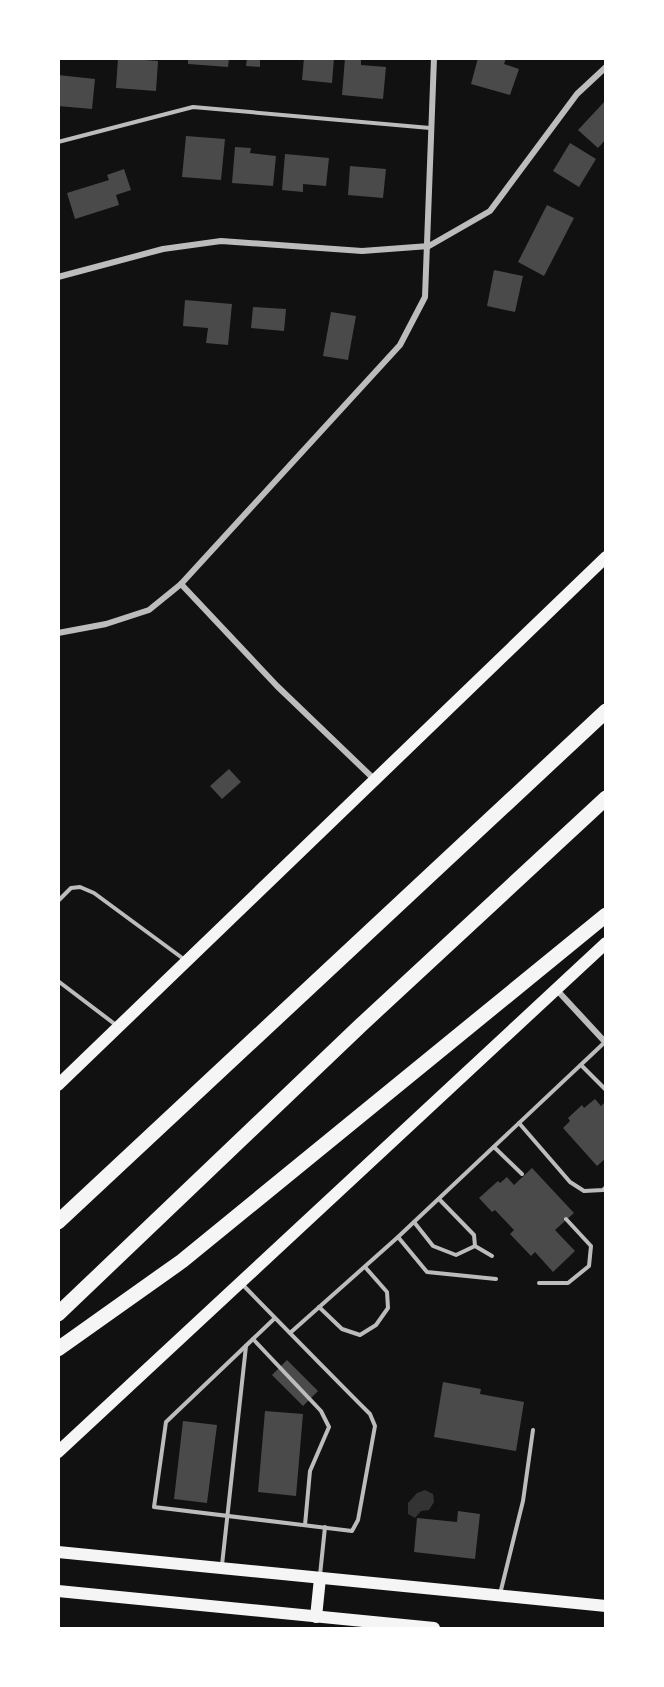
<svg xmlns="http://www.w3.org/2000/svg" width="664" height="1687" font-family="'DejaVu Sans',sans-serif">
<rect width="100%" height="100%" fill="#111"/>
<polygon fill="#333" points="425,1490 433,1494 434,1502 429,1510 421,1511 415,1518 408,1514 408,1503 417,1493"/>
<g fill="#4a4a4a">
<polygon points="118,58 158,61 156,91 116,88"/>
<polygon points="188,58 229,58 228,67 188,64"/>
<polygon points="247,58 260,58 260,67 246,66"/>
<polygon points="304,58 334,58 332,83 302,80"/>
<polygon points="345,58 361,58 361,65 386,67 383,99 342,95"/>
<polygon points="478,58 506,58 504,64 519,69 510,95 471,84"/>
<polygon points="58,75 95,79 92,109 58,106"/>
<polygon points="606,100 606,139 598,148 578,130"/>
<polygon points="186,136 225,139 221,180 182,177"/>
<polygon points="570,143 596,159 579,187 553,171"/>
<polygon points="235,147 251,148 250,153 276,156 273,186 232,183"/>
<polygon points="285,154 329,158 326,186 303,184 303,192 282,190"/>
<polygon points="350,166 386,169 383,198 348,195"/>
<polygon points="124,169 131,190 116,195 119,205 75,219 67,193 109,180 107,175"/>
<polygon points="547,205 574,218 544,276 518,262"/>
<polygon points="494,270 523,276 515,312 487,306"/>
<polygon points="185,300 232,304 228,345 206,343 208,328 183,326"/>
<polygon points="253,307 286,309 284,331 251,328"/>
<polygon points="331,312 356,316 348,360 323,356"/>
<polygon points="229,769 241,782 222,799 210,786"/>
<polygon points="595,1099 601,1106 606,1101 606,1158 597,1166 563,1128 570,1121 568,1118 582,1105 584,1108"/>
<polygon points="532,1168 574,1213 555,1230 575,1251 553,1272 535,1252 531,1256 510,1234 514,1230 495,1210 492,1212 479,1198 498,1181 500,1183 507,1177 514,1185"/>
<polygon points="287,1360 318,1391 303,1406 272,1375"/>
<polygon points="443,1382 481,1389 480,1394 524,1402 516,1451 434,1437"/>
<polygon points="265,1411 303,1414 296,1496 258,1492"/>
<polygon points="183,1421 217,1425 207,1503 174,1499"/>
<polygon points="458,1511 480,1514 475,1559 414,1552 417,1518 457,1522"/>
</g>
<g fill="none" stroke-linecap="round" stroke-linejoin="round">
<g stroke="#bcbcbc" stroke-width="4">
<polyline points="58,142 193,107 430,128"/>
<polyline points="58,901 71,888 80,887 94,893 185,960"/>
<polyline points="58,981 116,1025"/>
<polyline points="581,1065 606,1090"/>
<polyline points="519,1123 570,1182 584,1191 603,1190 606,1187"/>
<polyline points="494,1147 522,1174"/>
<polyline points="439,1199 474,1235 475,1246"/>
<polyline points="414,1222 433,1246 456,1255 475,1246 492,1256"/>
<polyline points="398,1237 427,1272 496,1279"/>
<path d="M241,1283C284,1327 327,1371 370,1414L375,1426L358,1520L352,1531L154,1507L166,1422L275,1318"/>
<polyline points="539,1283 568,1283 589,1266 591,1246 566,1219"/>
<polyline points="319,1307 342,1329 360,1335 376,1325 388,1308 387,1292 365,1267"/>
<polyline points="290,1333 398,1237 605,1042"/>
<polyline points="253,1339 321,1411 329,1427 310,1471 305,1525"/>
<polyline points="222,1565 246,1346"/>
<polyline points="320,1575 325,1527"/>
<polyline points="500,1594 523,1501 533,1430"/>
</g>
<g stroke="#bcbcbc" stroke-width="6">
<polyline points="58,277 163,249 221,241 362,251 429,246 490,211 577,94 606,67"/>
<polyline points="181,584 277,686 375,780"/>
<polyline points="58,633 106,624 149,610 181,584 400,345 425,297 434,58"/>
<polyline points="556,989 606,1043"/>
</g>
<g stroke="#f5f5f5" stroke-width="12">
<polyline points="58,1085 606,557"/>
<polyline points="58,1452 606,943"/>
<polyline points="58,1552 606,1606"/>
<polyline points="58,1591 434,1628"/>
<polyline points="316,1617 320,1578"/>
</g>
<g stroke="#f5f5f5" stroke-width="15">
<polyline points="58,1222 606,711"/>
<polyline points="58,1314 361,1025 606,798"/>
<polyline points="58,1349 182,1261 606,915"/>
</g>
</g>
<rect width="664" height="1687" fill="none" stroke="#ffffff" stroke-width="120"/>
</svg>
